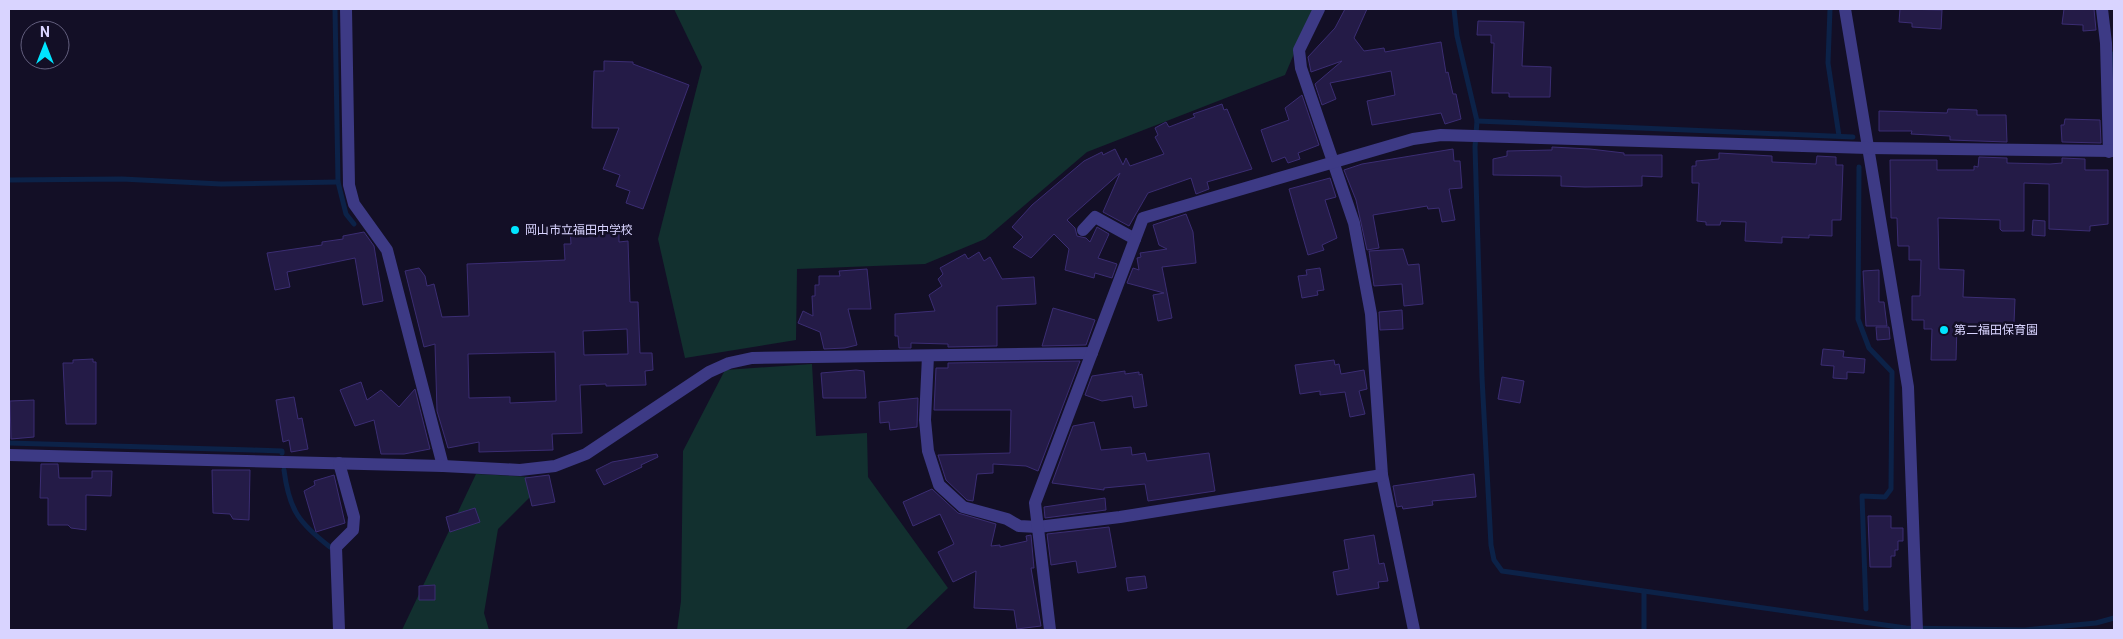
<svg xmlns="http://www.w3.org/2000/svg" width="2123" height="639" font-family="Roboto,'Noto Sans JP',sans-serif">
<rect width="100%" height="100%" fill="#130f26"/>
<g fill="#12302f">
<polygon points="674,9 1313,9 1285,75 1087,152 985,239 925,264 797,269 796,340 685,358 658,239 702,67"/>
<polygon points="812,364 816,436 867,433 868,477 948,588 905,630 677,630 681,601 683,451 725,370"/>
<polygon points="476,474 549,478 498,529 484,613 489,630 402,630"/>
</g>
<g fill="none" stroke-linecap="round" stroke-linejoin="round">
<g stroke="#0c2248" stroke-width="5">
<polyline points="335,9 338,182 346,214 354,224"/>
<polyline points="1454,9 1457,36 1477,121 1475,147 1482,378 1491,545 1494,560 1502,571 1906,628 2025,630 2096,623 2114,618"/>
<polyline points="1830,9 1828,63 1839,136"/>
<polyline points="2112,54 2114,96"/>
<polyline points="1477,121 1853,137"/>
<polyline points="1859,167 1858,319 1869,348 1892,372 1891,489 1885,497 1862,496 1866,609"/>
<polyline points="9,180 122,179 221,184 338,182"/>
<polyline points="9,443 252,450 282,451 282,453"/>
<path d="M284,470C289,510 299,523 330,547"/>
<polyline points="1644,630 1644,592"/>
</g>
</g>
<g fill="#241b47" stroke="#3b2d73" fill-rule="evenodd">
<polygon points="1345,9 1367,9 1354,38 1364,51 1384,48 1385,52 1441,42 1446,73 1448,72 1453,94 1456,94 1461,119 1445,124 1441,113 1372,125 1367,101 1395,95 1391,71 1330,83 1336,99 1322,105 1315,84 1342,61 1311,72 1308,57 1335,28"/>
<polygon points="1900,9 1942,10 1941,29 1912,27 1912,23 1899,22"/>
<polygon points="2064,9 2094,9 2096,30 2083,31 2083,25 2062,24"/>
<polygon points="1478,21 1524,22 1522,66 1551,67 1550,97 1509,97 1509,93 1492,93 1494,43 1491,43 1491,35 1477,35"/>
<polygon points="604,61 633,62 633,64 689,85 643,209 626,203 630,191 616,186 620,175 603,169 619,128 592,128 594,71 604,71"/>
<polygon points="1302,95 1319,145 1298,153 1300,159 1288,163 1285,157 1272,162 1261,130 1289,120 1285,108"/>
<polygon points="1222,104 1224,110 1227,109 1252,169 1207,182 1209,189 1196,194 1191,178 1148,193 1129,226 1103,212 1120,173 1067,220 1075,228 1077,236 1086,238 1090,242 1097,227 1109,234 1098,258 1117,264 1112,278 1095,273 1094,278 1065,270 1069,249 1054,234 1031,258 1013,247 1023,237 1012,227 1032,205 1084,161 1102,152 1103,155 1115,149 1123,165 1126,158 1130,166 1164,154 1155,137 1158,135 1155,128 1166,122 1169,127 1195,117 1193,114"/>
<polygon points="1948,109 1977,110 1977,115 2006,115 2007,142 1950,140 1950,136 1911,134 1912,131 1879,131 1879,111 1947,113"/>
<polygon points="2065,119 2100,120 2101,143 2062,142 2061,125 2064,125"/>
<polygon points="1552,147 1590,149 1624,153 1624,155 1662,155 1662,177 1642,176 1642,186 1585,187 1561,186 1561,176 1493,175 1493,159 1507,156 1507,151 1552,150"/>
<polygon points="1453,149 1454,161 1460,161 1462,188 1449,189 1455,220 1442,222 1439,208 1428,209 1427,206 1373,215 1379,248 1367,250 1356,200 1344,170 1362,164"/>
<polygon points="1719,153 1772,156 1772,162 1816,164 1817,156 1836,157 1836,165 1843,165 1841,220 1832,220 1832,236 1809,235 1809,238 1782,237 1782,243 1745,241 1746,222 1721,221 1720,225 1706,225 1706,222 1697,221 1699,183 1692,183 1692,166 1696,166 1696,161 1719,159"/>
<polygon points="1979,157 2007,158 2007,163 2050,164 2062,163 2062,158 2085,159 2085,170 2108,170 2108,224 2090,226 2090,231 2049,229 2049,184 2024,183 2024,231 2002,231 2000,229 2000,220 1938,218 1939,269 1964,270 1963,297 2015,299 2014,323 2006,323 2006,332 1989,332 1989,326 1957,325 1956,360 1931,360 1932,329 1924,329 1924,320 1912,320 1912,296 1920,296 1921,260 1909,260 1909,246 1898,246 1897,218 1891,218 1890,160 1937,160 1937,170 1974,170 1974,166 1978,167"/>
<polygon points="1330,178 1336,197 1325,200 1337,238 1322,245 1324,250 1308,255 1289,189"/>
<polygon points="1186,214 1193,232 1196,263 1162,267 1172,318 1158,321 1153,295 1164,293 1127,283 1133,268 1139,270 1137,258 1141,257 1140,253 1167,249 1159,245 1153,225"/>
<polygon points="2033,220 2045,221 2045,236 2032,235"/>
<path d="M619,225V242L628,241L630,302H638L640,353H652L653,370L645,371L646,385L606,386V384L580,385L582,433L552,434L553,450L479,452V442L448,448L437,411L435,344L424,347L405,271L419,268L425,276L427,286L434,284L442,317L469,316L467,264L565,260L564,244H571L570,228ZM627,329L628,354L584,355L583,331ZM555,352L556,401L510,403V397L469,398L468,354Z"/>
<polygon points="364,232 374,246 383,301 363,305 355,258 287,272 290,287 275,290 267,253 322,245 322,242 343,239 343,236"/>
<polygon points="1403,249 1408,265 1419,264 1423,304 1404,306 1402,284 1374,286 1369,251"/>
<polygon points="979,252 984,261 990,257 1002,279 1034,277 1036,304 997,306 997,346 948,347 948,344 911,343 911,348 899,348 898,336 895,336 895,314 935,311 929,295 942,286 938,279 943,274 940,268 965,254 968,259"/>
<polygon points="1320,268 1324,290 1317,291 1318,295 1302,298 1298,276 1307,275 1306,270"/>
<polygon points="867,269 871,309 848,309 857,345 845,348 824,349 820,332 798,323 803,311 813,316 812,296 815,296 815,285 819,285 819,276 840,276 839,271"/>
<polygon points="1879,270 1879,302 1884,302 1887,326 1866,326 1863,271"/>
<polygon points="1053,308 1095,320 1086,345 1042,346"/>
<polygon points="1402,310 1403,329 1380,330 1379,312"/>
<polygon points="1876,327 1889,327 1890,339 1877,340"/>
<polygon points="1823,349 1844,351 1843,357 1865,359 1864,373 1847,372 1847,379 1833,378 1834,366 1821,365"/>
<polygon points="93,359 93,362 96,362 96,424 66,424 63,363 73,363 73,360"/>
<polygon points="1334,360 1335,365 1339,364 1341,374 1364,370 1367,389 1359,391 1365,414 1350,417 1345,392 1320,395 1320,391 1300,394 1295,365"/>
<polygon points="1080,361 1038,471 1026,466 993,464 993,473 977,474 973,501 967,500 946,480 938,455 1010,453 1011,410 934,410 936,368 948,368 948,363"/>
<polygon points="856,370 864,371 866,398 823,398 821,373"/>
<polygon points="1125,371 1125,374 1139,372 1139,375 1142,374 1147,406 1134,408 1132,396 1102,401 1085,395 1092,376"/>
<polygon points="1502,377 1524,381 1520,403 1498,399"/>
<polygon points="361,382 367,400 381,390 399,407 415,389 430,449 404,454 381,454 374,420 355,426 340,390"/>
<polygon points="294,397 298,419 302,418 308,449 291,452 289,440 283,442 276,400"/>
<polygon points="918,398 917,427 890,430 889,422 880,423 879,402"/>
<polygon points="34,400 34,437 11,439 10,401"/>
<polygon points="1094,422 1101,450 1131,447 1132,455 1145,453 1147,461 1209,453 1215,491 1148,501 1145,484 1104,488 1104,490 1052,483 1073,426"/>
<polygon points="657,454 658,457 641,465 642,467 604,485 596,470 612,462"/>
<polygon points="41,464 58,464 59,478 92,478 92,471 112,471 111,496 86,495 86,530 71,528 68,525 48,525 48,498 40,498"/>
<polygon points="212,470 250,470 249,520 233,519 230,514 213,513"/>
<polygon points="1474,474 1476,497 1432,501 1433,505 1403,509 1402,506 1397,507 1393,486"/>
<polygon points="334,475 345,523 316,532 304,491 315,485 314,481"/>
<polygon points="549,475 555,502 532,506 525,478"/>
<polygon points="932,489 958,513 996,524 991,546 1000,545 1000,547 1027,541 1026,536 1031,535 1034,568 1031,568 1041,626 1017,629 1014,610 974,608 976,571 953,582 938,552 954,544 940,514 913,526 903,502"/>
<polygon points="1105,498 1106,510 1045,518 1044,507"/>
<polygon points="475,508 480,522 450,532 446,517"/>
<polygon points="1868,516 1891,516 1891,528 1903,528 1903,541 1898,541 1898,550 1895,550 1895,556 1891,556 1891,567 1870,567"/>
<polygon points="1109,527 1116,567 1078,573 1076,561 1051,565 1047,534"/>
<polygon points="1374,535 1379,564 1384,563 1388,581 1378,582 1379,588 1337,595 1333,572 1349,569 1344,540"/>
<polygon points="1145,576 1147,588 1128,591 1126,578"/>
<polygon points="435,585 435,600 419,600 419,586"/>
</g>
<g fill="none" stroke-linecap="round" stroke-linejoin="round">
<g stroke="#3d3a85" stroke-width="12">
<polyline points="346,9 349,185 354,204 387,250 443,466"/>
<polyline points="1319,9 1299,50 1301,68 1354,223 1371,314 1382,475 1414,630"/>
<polyline points="1845,9 1908,387 1917,630"/>
<polyline points="2102,9 2106,43 2109,152"/>
<polyline points="1083,230 1095,217 1135,239"/>
<polyline points="928,356 925,420 928,451 939,485 963,507 1007,519 1019,526 1038,527 1120,517 1382,475"/>
<polyline points="9,455 443,466 520,470 555,466 586,454 709,372 729,363 752,358 1092,353"/>
<polyline points="339,463 354,517 353,530 336,547 339,630"/>
<polyline points="1050,630 1035,503 1143,218 1413,139 1441,135 1868,148 2114,151"/>
</g>
</g>
<g fill="#00e5ff" stroke="#130f26" stroke-width="2">
<circle cx="515" cy="230" r="5"/>
<circle cx="1944" cy="330" r="5"/>
</g>
<g text-anchor="middle" dominant-baseline="central" stroke-width="5" stroke-linejoin="round" paint-order="stroke">
<g font-size="12" fill="#d9d4ff" stroke="#130f26" text-anchor="start">
<text x="525" y="230">岡山市立福田中学校</text>
<text x="1954" y="330">第二福田保育園</text>
</g>
</g>
<rect width="2123" height="639" fill="none" stroke="#d9d4ff" stroke-width="20"/>
<g transform="translate(45 45)"><circle r="24" fill="#130f26" stroke="#625e7d"/>
<path d="M0-4L9 19L0 12L-9 19Z" fill="#00e5ff"/>
<text y="-8" font-size="14" font-weight="bold" text-anchor="middle" fill="#d9d4ff">N</text>
</g>
</svg>
